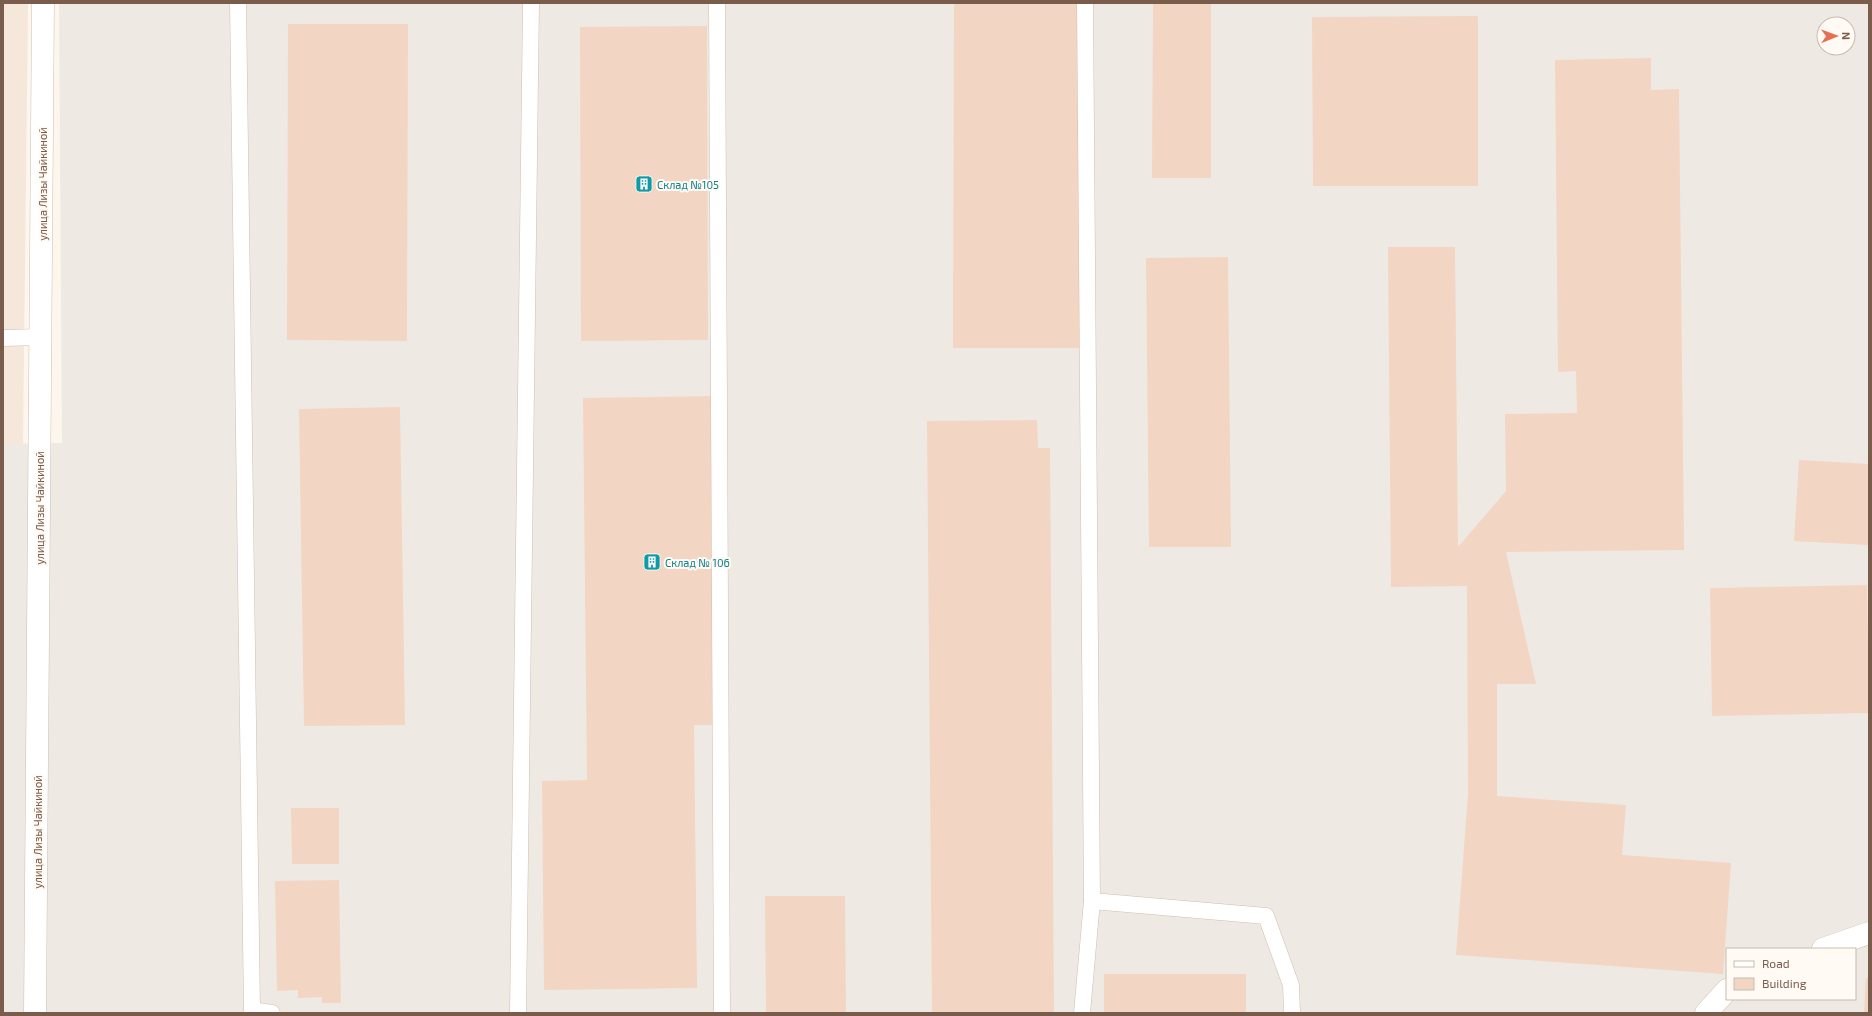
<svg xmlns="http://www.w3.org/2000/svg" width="1872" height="1016" font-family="'Exo 2',sans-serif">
<rect width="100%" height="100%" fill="#fdf6ec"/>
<polygon fill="#f5e8da" points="3,3 28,3 23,444 3,444"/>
<path fill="#efe9e4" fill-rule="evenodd" d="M59,3H1869V1013H3V444L62,443ZM1824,24H1848V48H1824ZM1727,949H1855V999H1727Z"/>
<g fill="#f3d5c3">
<polygon points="954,3 1081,3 1081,348 953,348"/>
<polygon points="1153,3 1211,3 1211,178 1152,178"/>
<polygon points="1478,16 1478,186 1313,186 1312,17"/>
<polygon points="288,24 408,24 407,341 287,340"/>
<polygon points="707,26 708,340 581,341 580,27"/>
<polygon points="1651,58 1651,90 1679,89 1684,550 1506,552 1536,684 1497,684 1497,796 1626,805 1622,855 1731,863 1723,974 1456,955 1468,794 1467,586 1391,587 1388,247 1455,247 1458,547 1506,491 1505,414 1577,413 1576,371 1558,372 1555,60"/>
<polygon points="1228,257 1231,547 1149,547 1146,258"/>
<polygon points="717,396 720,725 694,725 697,988 544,990 542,781 587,780 583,398"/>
<polygon points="400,407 405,725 304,726 299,409"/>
<polygon points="1037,420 1038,448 1050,448 1054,1013 932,1013 927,421"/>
<polygon points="1799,460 1869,464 1869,545 1794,541"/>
<polygon points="1867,585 1869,713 1712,716 1710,588"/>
<polygon points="291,808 339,808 339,864 292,864"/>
<polygon points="339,880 341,1003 322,1003 322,997 298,998 298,990 277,991 275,881"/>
<polygon points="765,896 845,896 846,1013 766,1013"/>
<rect x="1104" y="974" width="142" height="39"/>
<polygon points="1866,978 1869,978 1869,1013 1864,1013"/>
</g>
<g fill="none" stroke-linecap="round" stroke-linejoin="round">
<g stroke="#d1beb0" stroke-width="17">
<g id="lane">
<polyline points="238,3 252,1010 272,1013"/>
<polyline points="717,3 722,1013"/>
<polyline points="1085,3 1092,901"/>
<polyline points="3,338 41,337"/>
<polyline points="518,1013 531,3"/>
<polyline points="1082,1013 1092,901 1266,916 1291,985 1292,1013"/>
</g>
</g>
<g stroke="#d1beb0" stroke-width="23">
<g id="street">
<polyline points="1823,949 1869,933"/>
<polyline points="35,1013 43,3"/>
<polyline points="1706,1013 1727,990"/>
</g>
</g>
<use href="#lane" stroke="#fff" stroke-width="16"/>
<use href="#street" stroke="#fff" stroke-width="22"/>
</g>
<defs>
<g id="building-square" transform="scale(0.9)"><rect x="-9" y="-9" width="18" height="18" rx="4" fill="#0f9aa8" stroke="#fffaf3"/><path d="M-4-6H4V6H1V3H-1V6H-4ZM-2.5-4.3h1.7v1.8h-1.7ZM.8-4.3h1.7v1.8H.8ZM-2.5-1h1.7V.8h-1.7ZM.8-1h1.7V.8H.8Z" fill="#fff"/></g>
</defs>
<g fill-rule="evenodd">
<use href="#building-square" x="644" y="184"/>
<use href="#building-square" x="652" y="562"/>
</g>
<g text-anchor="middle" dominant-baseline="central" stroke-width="4" stroke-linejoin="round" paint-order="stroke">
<g font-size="11" fill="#7a5c4d" stroke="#fffaf3">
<text transform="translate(42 184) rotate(-90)">улица Лизы Чайкиной</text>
<text transform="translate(39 508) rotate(-90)">улица Лизы Чайкиной</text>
<text transform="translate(37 832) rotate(-90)">улица Лизы Чайкиной</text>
</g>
<g font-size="11" fill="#0d838f" stroke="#fffaf3" text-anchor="start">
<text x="657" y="184">Склад №105</text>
<text x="665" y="562">Склад № 106</text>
</g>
</g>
<rect width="1872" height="1016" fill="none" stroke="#7a5c4d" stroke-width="8"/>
<rect x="1726" y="948" width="130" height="52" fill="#fffaf3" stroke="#cabbb1"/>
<rect x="1734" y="961" width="20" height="6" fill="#ffffff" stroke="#cabbb1"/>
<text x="1762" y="968" font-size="12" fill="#7a5c4d">Road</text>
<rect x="1734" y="978" width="20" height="12" fill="#f3d5c3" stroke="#cabbb1"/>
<text x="1762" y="988" font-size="12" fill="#7a5c4d">Building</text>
<g transform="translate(1836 36) rotate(89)"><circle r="19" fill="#fffaf3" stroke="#cabbb1"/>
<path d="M0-3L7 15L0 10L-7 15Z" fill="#e76f51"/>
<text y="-6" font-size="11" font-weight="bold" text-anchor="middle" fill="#7a5c4d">N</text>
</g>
</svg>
